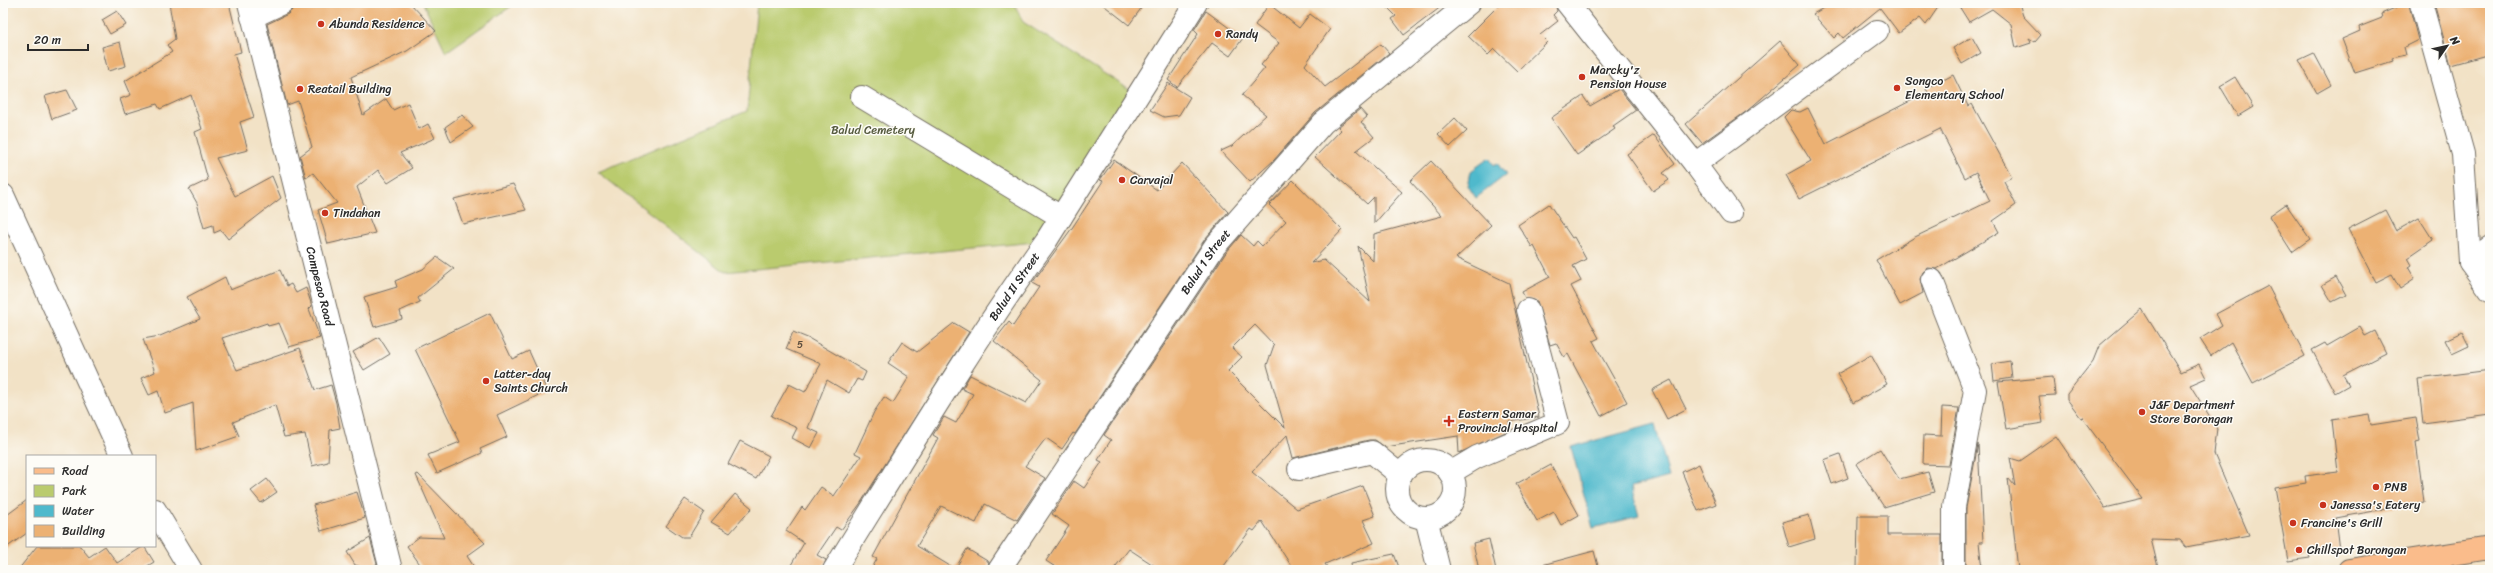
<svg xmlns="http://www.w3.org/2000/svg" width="2493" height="573" font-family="Sriracha,sans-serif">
<rect width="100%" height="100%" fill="#fdfcf7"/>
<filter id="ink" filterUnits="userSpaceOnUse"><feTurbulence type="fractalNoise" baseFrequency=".025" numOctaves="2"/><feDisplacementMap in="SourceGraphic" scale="8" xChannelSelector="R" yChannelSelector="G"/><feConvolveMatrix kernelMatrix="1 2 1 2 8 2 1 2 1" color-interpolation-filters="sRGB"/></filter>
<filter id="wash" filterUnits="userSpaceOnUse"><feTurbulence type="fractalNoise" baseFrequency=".012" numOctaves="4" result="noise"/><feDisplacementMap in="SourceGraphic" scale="16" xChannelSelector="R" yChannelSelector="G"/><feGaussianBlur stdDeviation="0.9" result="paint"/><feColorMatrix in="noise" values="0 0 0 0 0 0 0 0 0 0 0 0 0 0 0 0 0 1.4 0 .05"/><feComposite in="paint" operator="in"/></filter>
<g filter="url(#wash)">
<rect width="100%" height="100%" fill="#f2e2c6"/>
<g fill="#bacb6e" stroke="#727b4c">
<polygon points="423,3 516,3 446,52"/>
<polygon points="757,3 1014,3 1023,22 1138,95 1046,241 725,272 598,172 747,111"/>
</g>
<g fill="#4fb9cc" stroke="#3d727c">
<polygon points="1489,158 1494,165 1497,163 1506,175 1476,198 1468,186 1471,171"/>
<polygon points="1655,424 1669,477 1631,487 1639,516 1593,528 1571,447"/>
</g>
<g id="blocks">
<g fill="#ecb173" fill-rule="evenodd">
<polygon points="169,3 229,3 241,52 234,54 254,117 240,122 248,150 216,158 235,196 272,176 281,198 228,239 221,230 214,233 213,225 204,228 197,203 189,189 208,180 195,132 202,129 191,95 160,109 157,104 125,114 120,99 131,95 125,81 172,52 167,45 175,39"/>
<polygon points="294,3 410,3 436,31 407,51 351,77 363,115 386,99 393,110 408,103 419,129 428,124 435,138 400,153 412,168 388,183 378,170 357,187 375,233 328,244 318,210 337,203 313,173 306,178 300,156 312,147 298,101 287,105 267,24 288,14 292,10"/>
<polygon points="1101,3 1145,3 1129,25"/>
<polygon points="1383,3 1446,3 1404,35 1392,19 1396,16"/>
<polygon points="1501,3 1555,3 1557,11 1553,15 1558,21 1540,35 1547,42 1517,71 1494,49 1488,55 1468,36"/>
<polygon points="1832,3 1941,3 1926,25 1920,18 1899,33 1880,8 1843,38 1839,33 1834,38 1813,14"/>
<polygon points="1957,3 2019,3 2023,16 2041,35 2035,42 2029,38 2031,43 2016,48 2011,24 1992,9 1969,22"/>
<polygon points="2434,3 2490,3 2490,54 2451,65"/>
<polygon points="1269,4 1299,28 1310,14 1330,29 1305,65 1325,87 1381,44 1389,53 1315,113 1274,160 1250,182 1221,151 1232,146 1266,115 1242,95 1265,68 1261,65 1279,43 1255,25"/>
<polygon points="2404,4 2409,5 2418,40 2404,47 2406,55 2392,58 2393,61 2355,73 2342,39 2360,31 2359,27 2382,18 2381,14"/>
<polygon points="117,11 126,25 110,34 102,20"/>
<polygon points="1206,11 1243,38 1230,56 1212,43 1177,87 1168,80 1198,34 1194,30"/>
<polygon points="1972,37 1981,53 1962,64 1953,48"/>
<polygon points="1780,41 1800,65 1747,111 1702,143 1686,124"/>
<polygon points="120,42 126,66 108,71 102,47"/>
<polygon points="2314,53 2331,85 2317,93 2299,60"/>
<polygon points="1953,75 1968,106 1972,104 2012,177 2004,181 2016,205 1993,221 1999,232 1937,269 1928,268 1923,272 1920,279 1923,293 1900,305 1876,260 1915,237 1990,201 1976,172 1965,178 1940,129 1799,199 1786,175 1811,161 1784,117 1791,110 1800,112 1808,108 1826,144 1928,92 1926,89"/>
<polygon points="2235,77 2253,107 2238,116 2220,86"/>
<polygon points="1168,83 1190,97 1179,115 1164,117 1150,110"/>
<polygon points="1619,89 1636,110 1613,126 1615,129 1577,155 1551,118 1583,96 1590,106"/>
<polygon points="67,90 77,110 52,119 45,96"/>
<polygon points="1360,109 1367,117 1361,122 1374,137 1356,151 1402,192 1374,224 1374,197 1367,204 1315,157 1341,130 1338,127"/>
<polygon points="462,115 473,127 451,142 445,127"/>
<polygon points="1455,118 1467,131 1450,147 1438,134"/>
<polygon points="1654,135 1675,164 1663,173 1669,180 1653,191 1627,154"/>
<polygon points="1114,160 1157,190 1182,163 1228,212 1205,239 1075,434 1073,433 1062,449 1046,438 1025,466 1045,478 1017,520 985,504 976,523 941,506 917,546 955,569 967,549 989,562 987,570 871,570 877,559 873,557 938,438 933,435 944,417 956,423 973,394 962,389 970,375 1026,403 1042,380 994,341 1009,322 1013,326 1039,287 1032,283 1072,228 1103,181 1100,180"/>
<path d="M1431,161L1491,225L1456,258L1509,283L1539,417L1509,422L1510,430L1459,453L1458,436L1385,447L1375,440H1369L1293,458L1287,435L1252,472L1297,509L1363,486L1375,516L1363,520L1374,543L1325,564L1329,570H1294L1262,521L1254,531L1251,529L1221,570H1161L1129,549L1113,570H1060L1046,561L1069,526L1052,514L1074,481L1084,488L1102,462L1098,460L1111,440L1104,435L1225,254L1241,235L1253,246L1257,241L1262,246L1286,221L1269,205L1293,180L1342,230L1311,263L1324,260L1370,302L1358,246L1373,261L1374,234L1442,216L1410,181ZM1255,325L1274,345L1267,365L1285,428L1228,371L1242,357L1232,348Z"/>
<polygon points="513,184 526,210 463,224 454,199"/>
<polygon points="1549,204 1572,238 1574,237 1586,259 1573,266 1581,281 1571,286 1599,338 1593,341 1627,402 1601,416 1568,354 1564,357 1556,343 1550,345 1537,301 1525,298 1522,292 1550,277 1534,246 1532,247 1518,225"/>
<polygon points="2286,204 2310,239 2292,252 2269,216"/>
<polygon points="2385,210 2396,231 2419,218 2433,240 2407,258 2411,265 2408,267 2415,279 2400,289 2392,275 2376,283 2348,229"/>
<polygon points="437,257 454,269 418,298 420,302 400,311 402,319 374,327 364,297 397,287 395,281 423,269"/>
<polygon points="280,270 287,286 291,284 296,293 306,288 312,306 309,309 320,338 289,347 279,323 268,326 267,323 222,338 237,370 300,348 315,390 331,385 336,403 340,428 330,430 328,462 312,466 305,434 284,437 275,405 233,422 239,436 196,451 193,403 165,413 158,391 149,395 141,378 155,372 143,339 160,336 200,319 187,297 225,277 230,290"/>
<polygon points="2336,277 2346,295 2332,302 2322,285"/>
<polygon points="2268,286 2305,356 2253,383 2231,342 2211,356 2200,339 2222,325 2216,314"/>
<polygon points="2142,309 2181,372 2199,364 2206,378 2190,385 2217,428 2214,454 2249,535 2186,547 2180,540 2151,539 2158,567 2146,570 2018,570 2008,478 2015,486 2010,458 2020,461 2056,436 2105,508 2143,499 2082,418 2084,417 2081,418 2067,399 2067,394 2093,361 2099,346"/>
<polygon points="490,313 512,359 529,351 547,391 497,415 507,437 480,449 482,453 437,473 428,455 460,442 415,349"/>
<polygon points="954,323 969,332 860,504 841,530 836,527 817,555 826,560 822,570 788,570 804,543 786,531 802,507 805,510 821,487 834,496 861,456 855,453 874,412 884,397 893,403 909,377 888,363 902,342 917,352"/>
<polygon points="2360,327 2365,336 2375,331 2386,353 2343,375 2349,385 2335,393 2312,350 2325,343 2327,346"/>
<polygon points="793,332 810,339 866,372 862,381 857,379 849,393 827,380 808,428 819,433 811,448 792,438 797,428 771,416 789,384 805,392 821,364 786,349"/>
<polygon points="2462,332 2469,346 2452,354 2445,340"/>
<polygon points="379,337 390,354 364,370 353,352"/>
<polygon points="1871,355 1887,384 1853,403 1837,374"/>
<polygon points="2010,361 2012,378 1994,381 1992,364"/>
<polygon points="2490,370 2490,414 2423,423 2418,379"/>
<polygon points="2053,377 2055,395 2039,396 2043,423 2006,429 1998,382"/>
<polygon points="1671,380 1686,409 1667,419 1652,390"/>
<polygon points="1942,407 1959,408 1949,465 1923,464 1924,435 1941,436"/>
<polygon points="2369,414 2371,425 2416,418 2420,441 2416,442 2424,502 2336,518 2340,550 2309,554 2310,558 2288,561 2275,488 2306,483 2305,476 2338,472 2332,420"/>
<polygon points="740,441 769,456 756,479 728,464"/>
<polygon points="1978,444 1983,542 1979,542 1982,570 1966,570 1966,508"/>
<polygon points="1880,449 1899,479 1928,472 1934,492 1884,507 1856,464"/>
<polygon points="1840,454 1848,478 1832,484 1824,460"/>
<polygon points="1699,464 1716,504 1698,511 1682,472"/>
<polygon points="1551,465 1579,515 1561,525 1554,512 1537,521 1516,484"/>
<polygon points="418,474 485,543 467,556 476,570 424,570 407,546 419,537 444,538 416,475"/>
<polygon points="267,479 277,492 261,503 251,491"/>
<polygon points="357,492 365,518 321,531 313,505"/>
<polygon points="735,494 752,508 730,533 711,522"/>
<polygon points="685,499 704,512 689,537 682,537 666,526"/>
<polygon points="27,500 27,533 3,550 3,518"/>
<polygon points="1809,515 1815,539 1789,547 1782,522"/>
<polygon points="1858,516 1888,516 1888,535 1942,535 1942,570 1857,570"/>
<polygon points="370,538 377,564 368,569 355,565 347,552"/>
<polygon points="1489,539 1496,570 1479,570 1473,543"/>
<polygon points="37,546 80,546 89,557 105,546 117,563 144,546 154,562 141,570 18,570"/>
<polygon points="1594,551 1599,570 1543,570 1542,565"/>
<polygon points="1394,554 1400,570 1352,570 1351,563"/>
</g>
</g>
</g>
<g filter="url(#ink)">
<use href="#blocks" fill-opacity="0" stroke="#716b61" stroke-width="1"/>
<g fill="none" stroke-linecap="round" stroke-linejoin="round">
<g stroke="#716b61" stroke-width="24">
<g id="minor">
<path id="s1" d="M249,3L391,570"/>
<polyline points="1567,3 1695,164 1731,213"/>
<polyline points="2421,3 2463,154 2470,262 2490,290"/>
<polyline points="252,17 282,3"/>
<polyline points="862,97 1061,217"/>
<polyline points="1695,164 1877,31"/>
<polyline points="3,195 122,456"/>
<polyline points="2470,262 2490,247"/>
<polyline points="1932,280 1975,390 1954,507 1954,570"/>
<circle cx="1426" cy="489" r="29"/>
<polyline points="1299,469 1372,452 1400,475"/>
<polyline points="1450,473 1477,457 1558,423 1528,310"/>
<polyline points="155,510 191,570"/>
<polyline points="1426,518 1439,570"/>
<path id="s2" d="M834,570C903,459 970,347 1046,241L1196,3"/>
<path id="s3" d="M999,570L1215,246L1323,123L1469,3"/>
</g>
</g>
<g stroke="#716b61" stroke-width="24">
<polyline id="major" points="2349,570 2490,548"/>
</g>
<use href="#minor" stroke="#fff" stroke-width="22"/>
<use href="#major" stroke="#fabc8b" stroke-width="22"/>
</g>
</g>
<g fill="#c8321e" stroke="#fdfcf7" stroke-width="1.5">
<circle cx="321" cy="24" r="4"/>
<circle cx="1218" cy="34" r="4"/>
<circle cx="1582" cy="77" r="4"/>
<circle cx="1897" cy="88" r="4"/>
<circle cx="300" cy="89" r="4"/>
<circle cx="1122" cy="180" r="4"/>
<circle cx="325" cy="213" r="4"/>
<circle cx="486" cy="381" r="4"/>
<circle cx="2142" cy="412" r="4"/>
<path d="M1447 415h4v4h4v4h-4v4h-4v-4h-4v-4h4z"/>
<circle cx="2376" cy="487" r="4"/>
<circle cx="2323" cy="505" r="4"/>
<circle cx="2293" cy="523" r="4"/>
<circle cx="2299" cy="550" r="4"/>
</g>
<g text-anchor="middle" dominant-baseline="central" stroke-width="3" stroke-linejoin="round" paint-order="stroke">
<g font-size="10" fill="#5b4c3d">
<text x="800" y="345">5</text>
</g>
<g font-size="12" fill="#2b2b2b" stroke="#fdfcf7" text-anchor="start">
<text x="329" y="24">Abunda Residence</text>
<text x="1226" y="34">Randy</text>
<text x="1590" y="70">Marcky'z<tspan x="1590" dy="14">Pension House</tspan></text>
<text x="1905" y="81">Songco<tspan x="1905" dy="14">Elementary School</tspan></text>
<text x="308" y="89">Reatail Building</text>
<text x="1130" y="180">Carvajal</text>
<text x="333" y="213">Tindahan</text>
<text x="494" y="374">Latter-day<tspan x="494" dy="14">Saints Church</tspan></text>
<text x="2150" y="405">J&amp;F Department<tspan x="2150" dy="14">Store Borongan</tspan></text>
<text x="1458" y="414">Eastern Samar<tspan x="1458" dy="14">Provincial Hospital</tspan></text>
<text x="2384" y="487">PNB</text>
<text x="2331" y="505">Janessa's Eatery</text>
<text x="2301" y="523">Francine's Grill</text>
<text x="2307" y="550">Chillspot Borongan</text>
</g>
<g font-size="12" fill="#565b3f" stroke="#fdfcf7">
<text x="873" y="130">Balud Cemetery</text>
</g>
<g font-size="12" fill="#2b2b2b" stroke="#fdfcf7">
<text stroke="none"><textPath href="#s3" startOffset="371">Balud 1 Street</textPath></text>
<text stroke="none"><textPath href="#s2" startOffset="336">Balud II Street</textPath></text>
<text stroke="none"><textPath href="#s1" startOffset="292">Campesao Road</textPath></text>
</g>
</g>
<rect width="2493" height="573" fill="none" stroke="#fdfcf7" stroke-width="16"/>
<rect x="26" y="455" width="130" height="92" fill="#fdfcf7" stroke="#a9a8a5"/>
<rect x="34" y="468" width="20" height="6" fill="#fabc8b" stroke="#a9a8a5"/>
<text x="62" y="475" font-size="12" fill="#2b2b2b">Road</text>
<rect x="34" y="485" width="20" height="12" fill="#bacb6e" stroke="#a9a8a5"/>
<text x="62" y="495" font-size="12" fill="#2b2b2b">Park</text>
<rect x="34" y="505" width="20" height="12" fill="#4fb9cc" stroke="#a9a8a5"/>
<text x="62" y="515" font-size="12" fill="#2b2b2b">Water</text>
<rect x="34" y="525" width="20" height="12" fill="#ecb173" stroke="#a9a8a5"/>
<text x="62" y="535" font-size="12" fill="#2b2b2b">Building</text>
<g transform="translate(2447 46) rotate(56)" stroke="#fdfcf7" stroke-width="3" paint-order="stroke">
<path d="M0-3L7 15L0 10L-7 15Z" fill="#2b2b2b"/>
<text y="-6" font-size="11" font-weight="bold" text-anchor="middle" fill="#2b2b2b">N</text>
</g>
<path d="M28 44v6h60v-6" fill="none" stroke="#2b2b2b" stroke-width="2"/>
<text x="34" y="44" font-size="12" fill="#2b2b2b" stroke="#fdfcf7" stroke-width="3" paint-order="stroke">20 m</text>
</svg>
